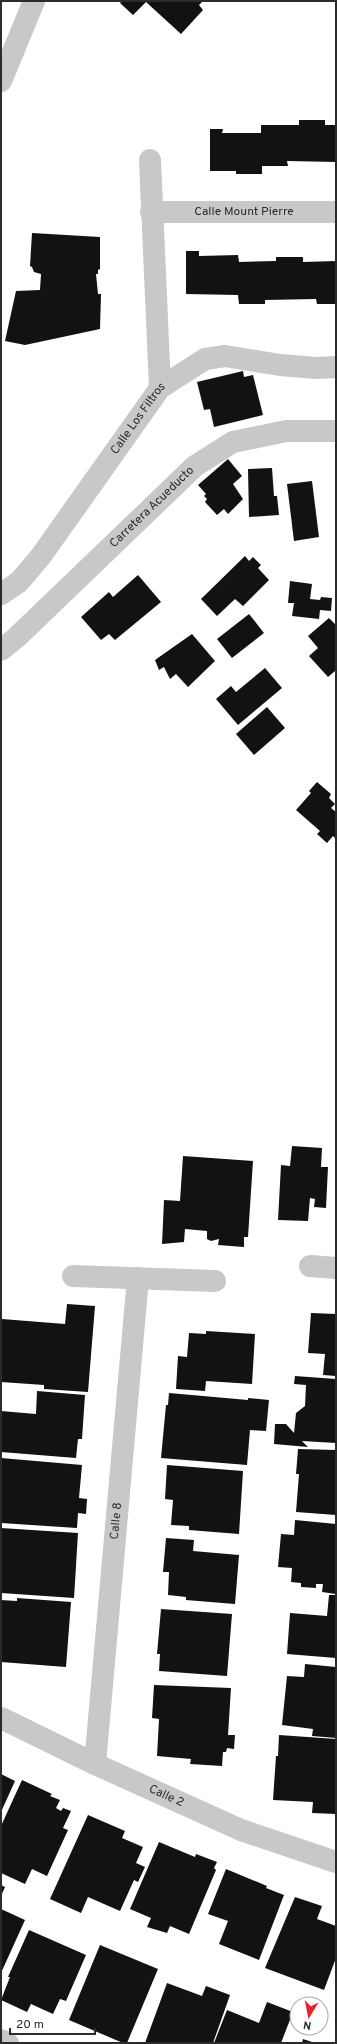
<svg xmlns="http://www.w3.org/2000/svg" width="337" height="2044" font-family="Overpass,sans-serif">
<rect width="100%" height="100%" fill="#fff"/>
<g fill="#121212">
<polygon points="122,1 203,1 199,5 203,10 181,34 146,2 133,15 120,3"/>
<polygon points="299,120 325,120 325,125 336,125 336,162 287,161 288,166 262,166 262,174 236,174 236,171 210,171 210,129 223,129 222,133 261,133 261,125 299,125"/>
<polygon points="32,233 100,237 100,269 98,270 98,274 96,274 98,294 101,294 100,329 25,345 5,341 16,291 40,290 41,274 34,272 32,267 30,266"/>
<polygon points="186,251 199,251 199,256 238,255 239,262 276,261 276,257 303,257 303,262 336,261 336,304 317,304 316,299 265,300 265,304 239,304 238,295 186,294"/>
<polygon points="243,371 244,377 253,375 263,415 214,427 210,409 204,410 197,382"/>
<polygon points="228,459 242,476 233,484 243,499 228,514 224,509 217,515 205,502 207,499 204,496 206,494 198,485"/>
<polygon points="272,468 274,496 277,496 279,515 249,517 248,469"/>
<polygon points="312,481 319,537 294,541 287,484"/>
<polygon points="245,556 249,561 253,557 261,565 258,568 269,580 243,606 235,599 217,616 201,599"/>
<polygon points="138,575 161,602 115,640 109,634 101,640 81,617 109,592 113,597"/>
<polygon points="290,581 312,584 310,599 320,600 321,597 332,598 331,611 320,610 319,619 292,616 294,603 288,603"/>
<polygon points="249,614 264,633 232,658 217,639"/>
<polygon points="329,618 336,625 336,673 335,671 328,677 309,656 318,648 308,636"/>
<polygon points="192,634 215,661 188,687 176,674 170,679 164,667 159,670 155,660"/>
<polygon points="265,668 282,688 238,725 216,699 231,686 236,692"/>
<polygon points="267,707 285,728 254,755 236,734"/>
<polygon points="317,782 331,794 329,798 335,804 331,808 336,812 336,839 333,836 327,843 317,834 320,831 296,810 311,793 309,791"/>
<polygon points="292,1146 322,1148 321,1167 328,1167 326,1208 314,1207 315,1199 310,1198 308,1221 278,1220 281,1165 290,1166"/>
<polygon points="183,1156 253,1161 248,1237 244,1237 244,1247 218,1245 219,1239 211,1241 207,1239 207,1231 185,1229 184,1242 162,1244 164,1200 180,1201"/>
<polygon points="67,1304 95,1306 88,1392 44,1389 44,1385 1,1382 2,1319 65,1324"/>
<polygon points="311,1313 336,1314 336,1376 323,1375 325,1354 308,1353"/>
<polygon points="206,1331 255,1334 252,1384 206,1381 205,1391 176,1389 178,1356 187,1357 189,1333 206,1334"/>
<polygon points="295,1376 336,1379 336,1443 302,1441 308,1447 274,1444 275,1424 286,1424 294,1433 296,1413 305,1406 306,1385 294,1384"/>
<polygon points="37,1391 85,1395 82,1439 78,1439 76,1458 1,1452 1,1411 36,1414"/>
<polygon points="169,1393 248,1400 248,1398 269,1400 266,1431 250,1430 247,1465 161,1458 166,1405 168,1405"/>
<polygon points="298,1449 336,1450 336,1515 296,1512 299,1474 296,1474"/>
<polygon points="1,1458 82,1465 79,1498 87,1499 86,1514 78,1513 77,1528 1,1523"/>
<polygon points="167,1465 243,1471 239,1534 189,1530 189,1526 171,1525 173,1500 165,1499"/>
<polygon points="295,1520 336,1524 336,1594 322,1592 323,1584 316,1584 316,1588 301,1587 301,1583 291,1582 292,1568 278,1567 281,1534 294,1535"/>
<polygon points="1,1528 78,1533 74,1598 1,1593"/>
<polygon points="166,1538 194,1540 193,1551 239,1555 235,1604 186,1600 186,1597 168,1595 169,1572 163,1572"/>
<polygon points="329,1595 336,1595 336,1658 287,1654 290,1613 327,1616"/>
<polygon points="17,1598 71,1602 66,1667 1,1662 1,1600 17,1601"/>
<polygon points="161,1609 232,1614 227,1676 159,1671 160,1654 157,1654"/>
<polygon points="305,1664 336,1667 336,1738 312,1736 313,1729 282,1725 287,1676 304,1677"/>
<polygon points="154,1685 231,1688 228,1735 235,1735 234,1749 227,1748 226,1752 223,1752 222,1766 190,1764 191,1759 157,1756 159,1719 152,1718"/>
<polygon points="279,1735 336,1739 336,1814 312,1813 313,1802 273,1800 276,1756 278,1756"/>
<polygon points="1,1774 15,1781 1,1812"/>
<polygon points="22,1780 52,1794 50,1796 60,1800 56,1808 61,1811 63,1808 71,1811 63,1828 68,1830 47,1876 32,1869 25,1884 1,1873 1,1826"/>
<polygon points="88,1815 125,1831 122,1838 143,1847 136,1863 145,1867 138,1882 134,1880 120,1911 88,1897 81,1913 50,1899"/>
<polygon points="159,1842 195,1857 196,1854 217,1862 214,1868 216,1870 189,1934 170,1926 167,1933 147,1927 151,1918 130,1909"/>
<polygon points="226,1869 267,1886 266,1888 284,1895 259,1960 219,1944 228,1921 208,1914"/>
<polygon points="1,1885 5,1887 1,1896"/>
<polygon points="295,1897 322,1906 317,1919 336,1926 336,1958 324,1990 265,1968"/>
<polygon points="1,1909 25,1920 1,1973"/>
<polygon points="29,1930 86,1955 66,2001 60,1999 53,2014 31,2004 27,2012 1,2000 10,1977 8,1977"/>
<polygon points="100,1945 158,1969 127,2043 123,2043 69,2020"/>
<polygon points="167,1983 202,1996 206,1986 230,1995 213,2043 145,2043"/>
<polygon points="267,2002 293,2012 281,2043 214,2043 227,2010 259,2023"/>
<polygon points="303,2039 315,2043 302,2043"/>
</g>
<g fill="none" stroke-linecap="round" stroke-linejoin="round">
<g stroke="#c8c8c8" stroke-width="22">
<polyline points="1,81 34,1"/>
<polyline points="150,160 160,388"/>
<path id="s1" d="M151,212H336"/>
<path id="s2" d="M1,594L19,582L41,556L160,388L205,359L225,356L280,365L316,368L336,367"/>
<path id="s3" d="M1,650L17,637L195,466L233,442L286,431H336"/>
<polyline points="310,1266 336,1268"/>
<polyline points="73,1276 215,1281"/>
<path id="s4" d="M1,1718L95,1764L241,1830L336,1862"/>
<path id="s5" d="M95,1764L138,1278"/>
<polyline points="1,2040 8,2043"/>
</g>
</g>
<g text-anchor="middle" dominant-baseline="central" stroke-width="4" stroke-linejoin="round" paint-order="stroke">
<g font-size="12" fill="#2b2b2b" stroke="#fff">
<text stroke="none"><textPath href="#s1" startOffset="93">Calle Mount Pierre</textPath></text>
<text stroke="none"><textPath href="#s2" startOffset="224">Calle Los Filtros</textPath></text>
<text stroke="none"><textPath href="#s3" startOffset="208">Carretera Acueducto</textPath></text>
<text stroke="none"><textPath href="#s5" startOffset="244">Calle 8</textPath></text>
<text stroke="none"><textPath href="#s4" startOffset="183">Calle 2</textPath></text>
</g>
</g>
<rect width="337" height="2044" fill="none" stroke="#2b2b2b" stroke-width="4"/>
<g transform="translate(309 2016) rotate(190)"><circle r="19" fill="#ffffff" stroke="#aaaaaa"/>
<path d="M0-3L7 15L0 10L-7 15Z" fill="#f01f24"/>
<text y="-6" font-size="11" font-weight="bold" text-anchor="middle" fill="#2b2b2b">N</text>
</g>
<path d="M10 2028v6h85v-6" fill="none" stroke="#2b2b2b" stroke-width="2"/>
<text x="16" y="2028" font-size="12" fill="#2b2b2b" stroke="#ffffff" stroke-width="3" paint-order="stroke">20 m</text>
</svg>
